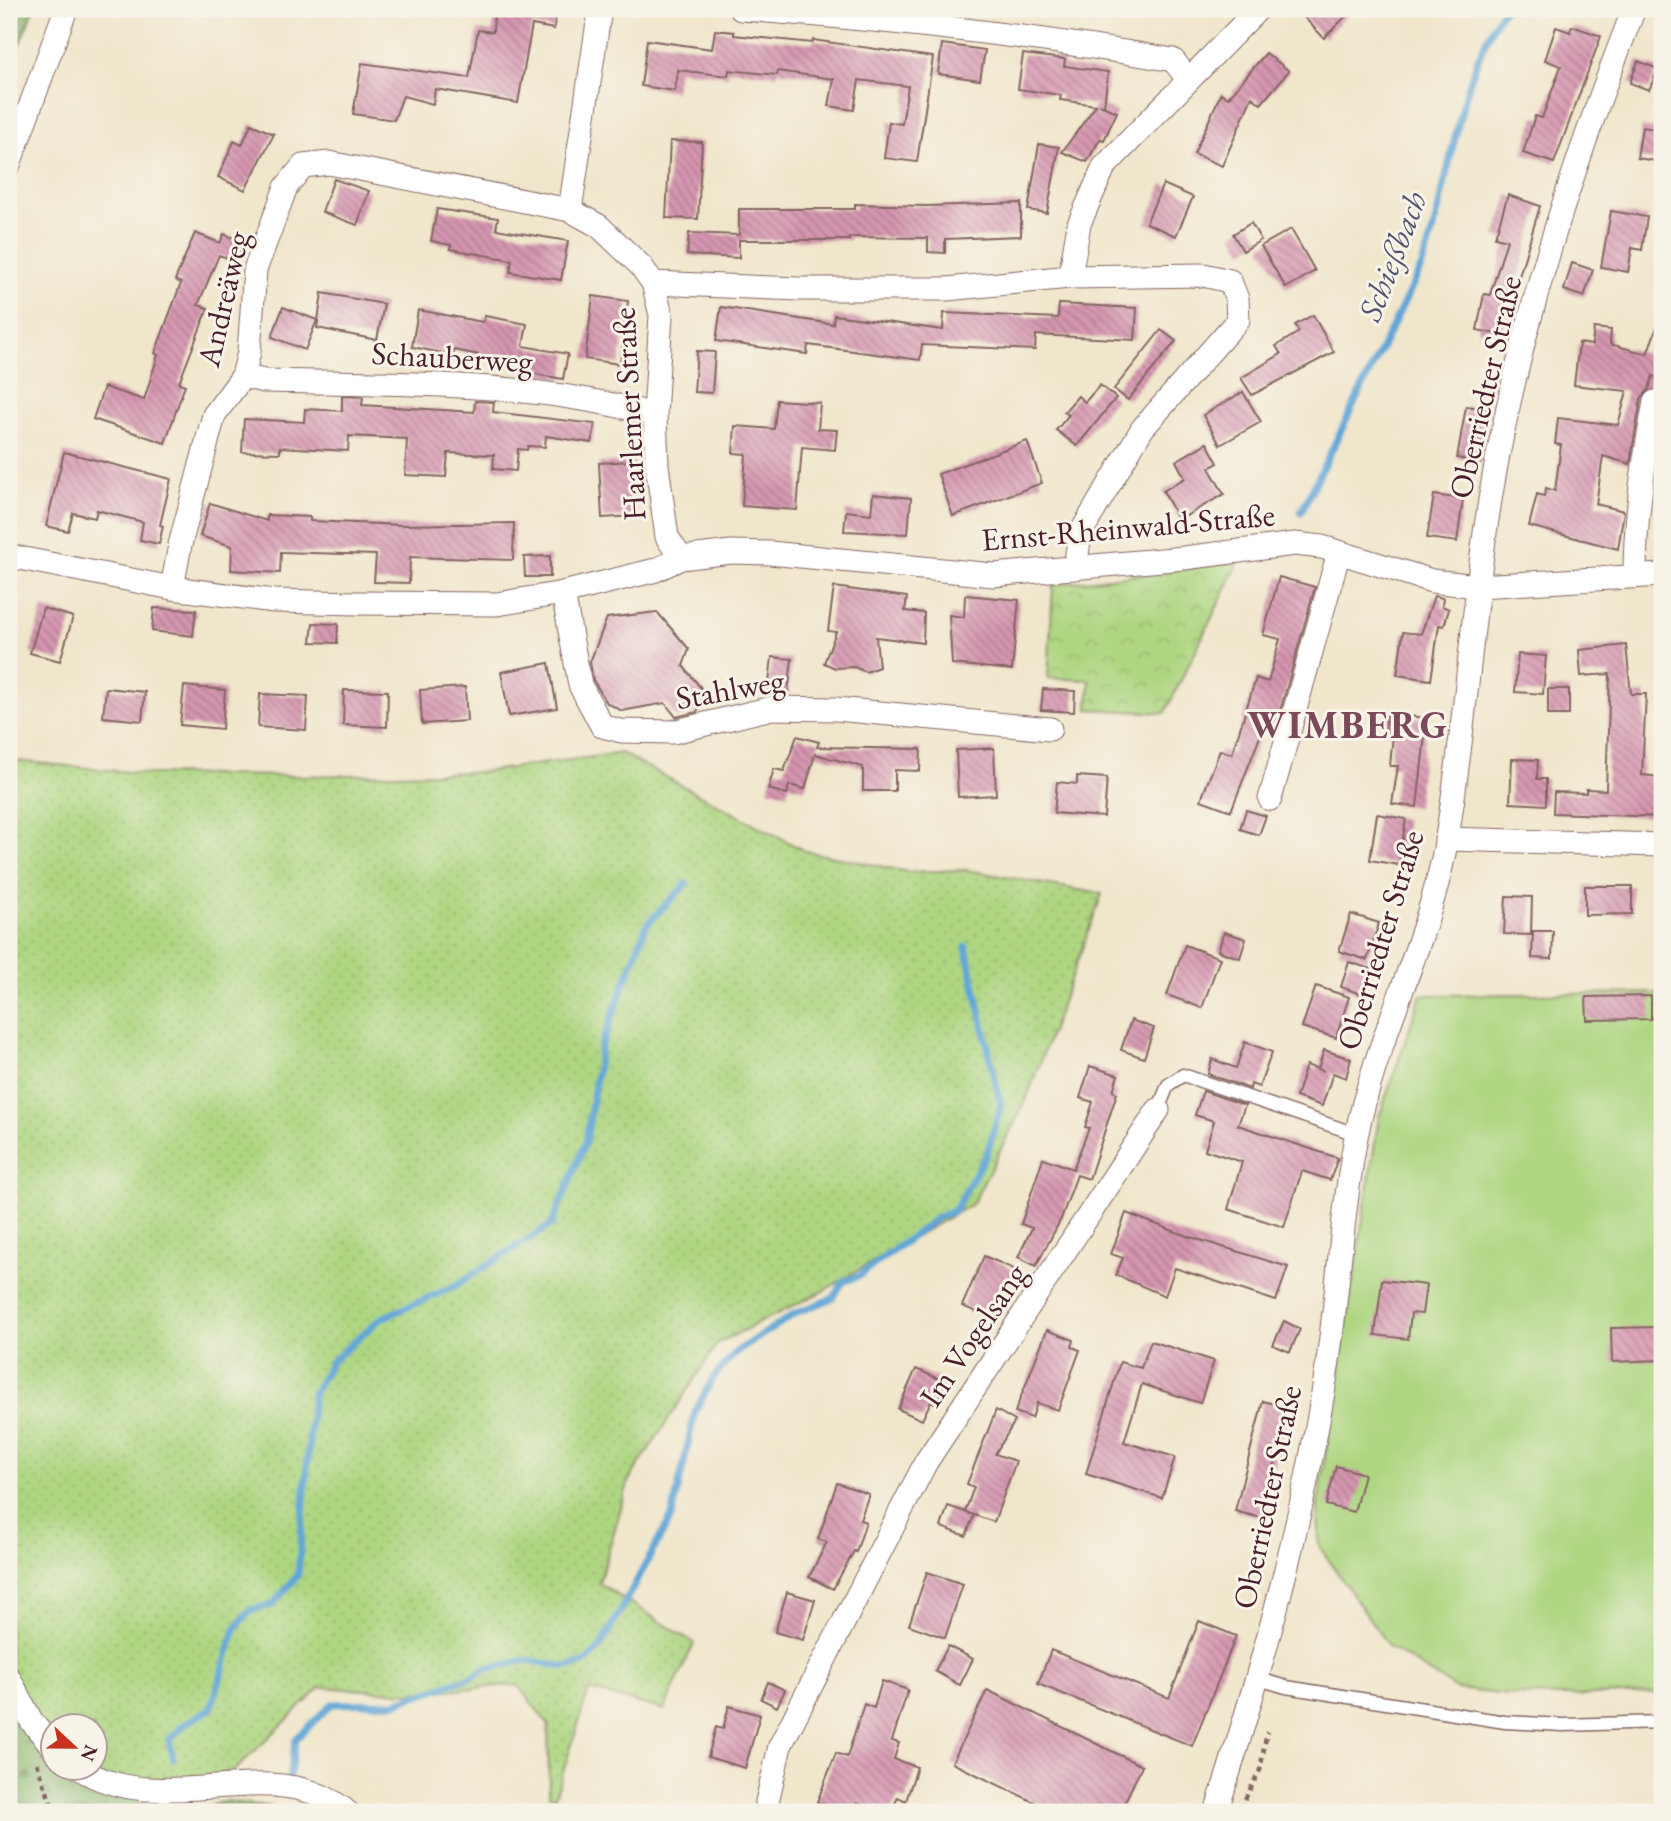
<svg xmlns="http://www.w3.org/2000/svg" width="1671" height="1821" font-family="'EB Garamond',serif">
<defs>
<pattern id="grass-dots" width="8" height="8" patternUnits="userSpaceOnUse" patternTransform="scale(1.75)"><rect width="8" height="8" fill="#aed681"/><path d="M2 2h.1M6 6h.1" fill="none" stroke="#97b770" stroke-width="1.8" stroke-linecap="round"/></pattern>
<pattern id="forest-firs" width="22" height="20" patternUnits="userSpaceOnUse" patternTransform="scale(1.75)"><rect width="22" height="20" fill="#8ab76f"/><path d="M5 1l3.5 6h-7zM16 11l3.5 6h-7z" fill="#73945b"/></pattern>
<pattern id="park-crowns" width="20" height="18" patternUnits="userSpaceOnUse" patternTransform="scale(1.75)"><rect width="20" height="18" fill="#aed681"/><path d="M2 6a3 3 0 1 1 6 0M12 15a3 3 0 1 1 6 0" fill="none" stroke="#97b770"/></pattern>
<pattern id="building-back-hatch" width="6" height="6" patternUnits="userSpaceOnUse" patternTransform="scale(1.75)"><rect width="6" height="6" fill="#d596b0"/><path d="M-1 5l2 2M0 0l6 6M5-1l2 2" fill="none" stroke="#af7a8f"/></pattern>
</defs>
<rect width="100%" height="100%" fill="#f7f3e8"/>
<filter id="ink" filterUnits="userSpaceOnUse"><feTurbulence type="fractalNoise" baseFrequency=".0143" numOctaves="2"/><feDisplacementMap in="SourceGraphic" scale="14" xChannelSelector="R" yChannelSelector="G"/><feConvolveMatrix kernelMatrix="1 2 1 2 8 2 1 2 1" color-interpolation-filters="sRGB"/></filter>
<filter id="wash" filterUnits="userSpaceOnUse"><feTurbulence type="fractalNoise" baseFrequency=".00686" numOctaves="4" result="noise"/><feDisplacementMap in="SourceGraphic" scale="28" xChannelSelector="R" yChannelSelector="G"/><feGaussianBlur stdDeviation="1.57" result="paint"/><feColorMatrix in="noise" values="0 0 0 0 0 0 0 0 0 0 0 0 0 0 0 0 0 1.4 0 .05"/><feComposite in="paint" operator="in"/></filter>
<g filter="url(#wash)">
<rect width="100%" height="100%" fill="#f0e6cb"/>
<polygon fill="url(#grass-dots)" stroke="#7c7a56" stroke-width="2" points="621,753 805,851 909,872 966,870 1102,894 1026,1100 973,1203 821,1292 718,1343 629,1480 599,1583 694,1643 664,1710 589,1690 555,1797 549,1796 548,1724 517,1685 409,1693 321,1687 235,1770 133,1798 94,1769 94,1727 52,1727 52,1749 9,1686 9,760 148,774 302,776 481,772"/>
<g fill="url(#forest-firs)" stroke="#6a6b4d" stroke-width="2">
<polygon points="9,9 34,9 9,69"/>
<polygon points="9,1686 52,1749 52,1769 72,1769 162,1812 9,1812"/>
<polygon points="227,1801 310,1812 183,1812"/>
</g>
<g fill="url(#park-crowns)" stroke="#7c7a56" stroke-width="2">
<polygon points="1239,562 1165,713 1088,709 1090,680 1048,678 1053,585"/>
<polygon points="9,1789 30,1812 9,1812"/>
</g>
<polygon fill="#aed681" stroke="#7c7a56" stroke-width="2" points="1662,993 1662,1693 1562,1696 1508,1695 1457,1689 1389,1647 1319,1546 1318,1504 1379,1117 1421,995"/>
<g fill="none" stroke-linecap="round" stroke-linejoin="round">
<g stroke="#60a6d6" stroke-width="7">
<path d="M1301,512L1421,268C1452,184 1454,84 1504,9"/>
<polyline points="173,1759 169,1740 186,1723 211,1709 235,1629 250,1610 272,1605 298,1575 313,1394 331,1362 380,1319 453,1287 552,1224 586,1141 601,1046 647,924 686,884"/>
<polyline points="289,1777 296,1739 332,1704 395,1703 474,1676 485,1669 527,1660 565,1667 584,1663 600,1648 672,1516 695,1412 713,1378 736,1352 796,1313 833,1298 843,1282 859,1276 938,1217 954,1211 987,1153 1001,1106 966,947"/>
</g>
</g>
<g id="blocks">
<g fill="url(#building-back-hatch)">
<polygon points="494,9 557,9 554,29 532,25 518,103 435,89 433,104 403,96 394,120 353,114 362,63 469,78 478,30 493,32"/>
<polygon points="1296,9 1353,9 1324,38"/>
<polygon points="1572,26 1601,36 1554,163 1523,153 1535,116 1542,118 1561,66 1545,60 1556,27 1570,32"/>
<polygon points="715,30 734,32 734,35 812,43 813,40 933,57 917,162 884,158 889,122 902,124 908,86 859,80 854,110 829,106 834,79 778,71 777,75 729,70 728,76 678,70 675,91 641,86 647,40 712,49"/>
<polygon points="942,44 985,50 980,80 938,74"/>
<polygon points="1266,53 1289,71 1261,104 1252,97 1222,166 1194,154 1221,93 1228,98"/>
<polygon points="1023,54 1065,59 1064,66 1108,72 1104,106 1100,105 1117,112 1104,140 1100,139 1087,162 1062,152 1096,105 1060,100 1061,95 1018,89"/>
<polygon points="1638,61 1658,69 1649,90 1630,83"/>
<polygon points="251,124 274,134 245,190 218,177 234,141 242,145"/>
<polygon points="1642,127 1662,130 1662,162 1637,158"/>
<polygon points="670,141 702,142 698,219 666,218"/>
<polygon points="1039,144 1059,147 1047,213 1028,210"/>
<polygon points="334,179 369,191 357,225 322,212"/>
<polygon points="1163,184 1193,197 1176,236 1146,223"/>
<polygon points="1508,195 1540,206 1517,283 1512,282 1502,335 1477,330 1484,294 1490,295 1507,240 1495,237"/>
<polygon points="1021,203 1021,236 945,239 945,253 928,252 928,238 849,237 849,240 739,240 739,258 687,255 689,233 739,235 739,209 855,209 855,204 926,206"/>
<polygon points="437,209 498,218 496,229 568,241 561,280 510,272 512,260 450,249 451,245 431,241"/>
<polygon points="1611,211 1647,217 1642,250 1632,248 1628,272 1601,267"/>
<polygon points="1251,223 1261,240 1243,251 1233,234"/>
<polygon points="1291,229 1315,271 1286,288 1261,246"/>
<polygon points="195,233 220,243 224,234 243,242 235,261 219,255 198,305 208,308 179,383 185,385 165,443 93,419 104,387 144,400 158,355 155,353 181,283 175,280"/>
<polygon points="1572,263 1593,270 1584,297 1564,290"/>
<polygon points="322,293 384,304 377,340 317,328"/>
<polygon points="593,296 628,301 620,364 585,359"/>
<polygon points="1059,304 1137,308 1135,340 1036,335 1035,350 922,345 920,360 808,345 807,354 716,341 721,307 833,324 834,315 943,330 944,313 1058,318"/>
<polygon points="283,307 317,320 305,350 272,337"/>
<polygon points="418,310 483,322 485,316 527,324 523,346 568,354 563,379 518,371 520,363 454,350 453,355 412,347"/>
<polygon points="1313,315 1334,352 1252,395 1241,378 1281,354 1276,346 1299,332 1295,325"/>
<polygon points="1660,319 1662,319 1662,379 1653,376 1649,389 1641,399 1630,464 1603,456 1596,504 1624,511 1618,549 1529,526 1537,494 1544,496 1546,488 1555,491 1561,445 1555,444 1558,418 1618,425 1627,391 1574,385 1579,343 1592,345 1594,328 1611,330 1610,344 1647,354"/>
<polygon points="1161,330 1176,341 1128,400 1114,389"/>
<polygon points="697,351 715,352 712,393 694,392"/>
<polygon points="1100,385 1116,398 1077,446 1056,430 1069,415 1064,412 1078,396 1085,402"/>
<polygon points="1243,392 1261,422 1220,445 1203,415"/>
<polygon points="342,396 363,397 362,405 474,412 475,401 494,402 493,412 595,424 592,443 546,436 545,447 528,446 527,450 518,449 516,471 493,469 494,455 448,453 446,477 405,475 407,439 349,436 348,451 280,447 280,453 242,452 244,419 304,422 305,409 342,411"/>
<polygon points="777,400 820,403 818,429 837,430 835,450 802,447 797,510 742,506 746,454 733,453 735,426 774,429"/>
<polygon points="1466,406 1489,409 1480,463 1457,458"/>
<polygon points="1027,441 1042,483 953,516 938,474"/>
<polygon points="1207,443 1218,463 1209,468 1224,494 1179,520 1163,491 1185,478 1176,461"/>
<polygon points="64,452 171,479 160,525 163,526 159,544 140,540 143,522 97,510 95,518 73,513 68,531 46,526"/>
<polygon points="633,461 636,516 602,518 599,463"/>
<polygon points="873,494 911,498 908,534 844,531 846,511 871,514"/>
<polygon points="1434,495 1463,499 1457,542 1427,538"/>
<polygon points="210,503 267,521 267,515 310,517 310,521 402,525 514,523 513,560 410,557 409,583 374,582 376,555 281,552 280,573 231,570 232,546 200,536"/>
<polygon points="550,556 550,577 525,577 524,557"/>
<polygon points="1279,577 1315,587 1274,733 1263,729 1231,811 1201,800 1220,750 1232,754 1256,678 1268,682 1280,639 1263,635"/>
<polygon points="834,587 907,597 905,611 924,613 923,643 876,637 879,667 866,672 854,667 835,668 824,663 836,632 828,631"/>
<polygon points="965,595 1019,600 1012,670 952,664 949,615 964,617"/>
<polygon points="1434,596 1443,598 1442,606 1449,609 1444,626 1439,625 1431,680 1397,675 1403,632 1421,634"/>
<polygon points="43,608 73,617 60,661 30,653"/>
<polygon points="154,608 196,610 193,636 152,631"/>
<polygon points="657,612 689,649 683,666 705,693 697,712 676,717 665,703 622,711 607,703 593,680 590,662 607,618"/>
<polygon points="313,623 338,624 337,643 311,642"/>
<polygon points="1626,645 1631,694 1646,694 1642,775 1662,777 1662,817 1553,813 1554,792 1586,793 1586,789 1606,790 1610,674 1581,676 1579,650"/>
<polygon points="1518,654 1546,656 1543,694 1515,692"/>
<polygon points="772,657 792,659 788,693 768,691"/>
<polygon points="549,663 557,708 509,716 501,672"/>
<polygon points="184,686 225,690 222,729 180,725"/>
<polygon points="465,687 467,721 422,724 420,690"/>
<polygon points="106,688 145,692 142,721 103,717"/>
<polygon points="1043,689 1075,691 1074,712 1041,710"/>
<rect x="1548" y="689" width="21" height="26"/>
<polygon points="344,690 388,691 387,727 343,725"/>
<polygon points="260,694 308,696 306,730 258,727"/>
<polygon points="1387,714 1427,718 1417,807 1392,804 1398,766 1390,766 1393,734 1385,733"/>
<polygon points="797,736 819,742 817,747 921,749 920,771 895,770 895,791 863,791 863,767 815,754 805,789 789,785 787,794 768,789 774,769 784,771"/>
<polygon points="994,748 996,795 958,797 956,750"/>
<polygon points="1512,759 1538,760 1537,779 1546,779 1546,805 1510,803"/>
<polygon points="1077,776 1107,778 1104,817 1054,813 1057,782 1077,784"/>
<polygon points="1246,810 1266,816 1259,835 1240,829"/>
<polygon points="1377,814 1406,819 1399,865 1370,860"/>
<polygon points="1585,886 1632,886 1632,914 1585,915"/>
<polygon points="1506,896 1532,897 1531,935 1504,934"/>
<polygon points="1351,914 1379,923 1367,960 1339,951"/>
<polygon points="1533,931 1553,931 1552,959 1532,958"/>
<polygon points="1224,932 1246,939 1240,958 1218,951"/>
<polygon points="1185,945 1220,958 1202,1008 1167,995"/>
<polygon points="1349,962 1371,969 1363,995 1341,987"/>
<polygon points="1316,986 1349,997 1336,1038 1302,1027"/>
<polygon points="1651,996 1651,1019 1587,1020 1586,997"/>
<polygon points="1131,1020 1154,1028 1144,1058 1121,1050"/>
<polygon points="1245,1042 1272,1052 1259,1087 1251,1084 1250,1089 1208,1074 1212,1059 1236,1068"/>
<polygon points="1324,1050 1351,1059 1346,1078 1333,1073 1322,1106 1296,1097 1306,1065 1324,1071 1318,1069"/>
<polygon points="1090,1066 1118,1075 1113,1091 1117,1093 1089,1179 1077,1175 1061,1219 1036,1266 1018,1257 1032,1228 1021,1224 1043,1158 1073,1169 1089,1128 1085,1127 1093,1102 1080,1098"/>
<polygon points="1203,1091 1245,1105 1238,1125 1338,1158 1330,1180 1302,1171 1284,1227 1228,1209 1242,1162 1205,1150 1214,1121 1195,1115"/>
<polygon points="1126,1213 1187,1236 1288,1267 1276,1301 1175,1268 1165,1296 1116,1275 1123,1258 1111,1254"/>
<polygon points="984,1256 1014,1269 993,1319 962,1306"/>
<polygon points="1382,1280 1426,1285 1422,1314 1411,1313 1408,1339 1375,1335"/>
<polygon points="1284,1321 1300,1329 1290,1352 1273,1345"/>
<polygon points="1662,1327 1662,1360 1612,1362 1611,1328"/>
<polygon points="1047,1330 1074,1340 1072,1347 1080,1350 1058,1410 1037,1403 1032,1418 1015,1412"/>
<polygon points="1151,1341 1214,1361 1200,1403 1142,1384 1124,1442 1175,1457 1162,1498 1086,1474 1120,1362 1141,1368"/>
<polygon points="916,1369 946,1382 937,1404 931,1401 922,1420 898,1409"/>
<polygon points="1263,1401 1289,1408 1261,1518 1235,1511"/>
<polygon points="996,1410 1015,1421 995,1454 1016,1461 994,1522 965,1512 974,1487 967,1484"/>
<polygon points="1336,1466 1364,1474 1354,1512 1326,1505"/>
<polygon points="837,1483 869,1494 860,1520 866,1522 856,1552 854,1551 833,1589 809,1577 827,1542 818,1539"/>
<polygon points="948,1506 974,1515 966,1536 941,1527"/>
<polygon points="927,1572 963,1584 945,1638 909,1625"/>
<polygon points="787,1592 815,1600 803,1640 775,1632"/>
<polygon points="1199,1621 1236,1636 1192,1746 1038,1684 1051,1650 1169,1698"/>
<polygon points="948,1646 973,1659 960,1685 935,1671"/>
<polygon points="882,1681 908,1690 892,1741 899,1743 894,1759 917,1767 906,1801 898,1797 891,1812 881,1812 857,1803 854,1812 844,1812 817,1802 836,1753 847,1757 864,1704 874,1708"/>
<polygon points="768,1682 785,1690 777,1707 761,1699"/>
<polygon points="987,1690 1142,1766 1120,1812 1055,1812 952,1763"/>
<polygon points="729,1706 760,1715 745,1768 708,1757 716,1727 723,1729"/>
</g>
</g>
</g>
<g filter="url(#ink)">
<use href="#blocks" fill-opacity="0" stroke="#846563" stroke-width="2"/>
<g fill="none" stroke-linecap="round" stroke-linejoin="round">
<g stroke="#846563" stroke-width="15">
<g id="lane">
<polyline points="1158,1110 1168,1085 1183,1075 1356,1134"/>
<polyline points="1259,1679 1286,1687 1505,1722 1563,1725 1662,1722"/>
</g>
</g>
<g stroke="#846563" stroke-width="25">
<g id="street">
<polyline points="600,9 570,210 599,226 641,266 653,283 661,315 655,415 657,465 667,537 681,558"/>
<path d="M741,9C886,19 1029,35 1173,60L1188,79"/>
<polyline points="9,164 66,9"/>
<polyline points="653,283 799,289 947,289 1070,277"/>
<path d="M243,376L264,381C395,384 527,380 655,415"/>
<polyline points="9,556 172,588 274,601 357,603 497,604 563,593 656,570 681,558 731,552 770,553 993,575 1184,558 1295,544 1322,547 1432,581 1478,586 1662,575"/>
<polyline points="1075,568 1080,534 1142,429 1238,320 1237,299 1230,281 1203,275 1070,277 1079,224 1104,167 1258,9"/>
<path d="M1635,575C1635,515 1644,460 1655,402"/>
<polyline points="172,588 180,545 214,415 243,376 249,352 255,270 286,187 303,166 329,163 570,210"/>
<polyline points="563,593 580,685 602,726 621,731 673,732 772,708 836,709 1050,729"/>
<polyline points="1270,799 1339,552"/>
<polyline points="1446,839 1662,845"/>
<polyline points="9,1678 32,1722 52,1746"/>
<path d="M81,1769C162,1821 275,1750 347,1812"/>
<polyline points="771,1812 767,1802 780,1746 926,1462 1158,1110"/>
<path d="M1216,1812C1261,1673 1300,1532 1324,1387C1338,1304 1340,1220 1356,1137C1376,1036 1428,945 1446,843C1468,714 1473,583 1498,455C1528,301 1577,154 1634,9"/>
</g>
</g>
<g stroke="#846563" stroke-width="4.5" stroke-dasharray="5 5" stroke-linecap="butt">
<polyline points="37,1763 54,1812"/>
<polyline points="1245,1799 1260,1770 1267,1732"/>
</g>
<use href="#lane" stroke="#fff" stroke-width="12"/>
<use href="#street" stroke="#fff" stroke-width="23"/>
</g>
</g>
<g text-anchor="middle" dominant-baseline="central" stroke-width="6" stroke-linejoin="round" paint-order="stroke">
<g font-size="32" fill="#4a1f2b" stroke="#f7f3e8">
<text transform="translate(223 299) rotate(-77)">Andreäweg</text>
<text transform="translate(452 357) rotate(3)">Schauberweg</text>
<text transform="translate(1485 387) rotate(-77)">Oberriedter Straße</text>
<text transform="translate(629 414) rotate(-93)">Haarlemer Straße</text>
<text transform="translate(1128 527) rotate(-5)">Ernst-Rheinwald-Straße</text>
<text transform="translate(730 689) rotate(-10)">Stahlweg</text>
<text transform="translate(1380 940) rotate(-73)">Oberriedter Straße</text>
<text transform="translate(973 1335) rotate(-56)">Im Vogelsang</text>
<text transform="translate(1267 1497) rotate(-78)">Oberriedter Straße</text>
</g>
<g font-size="33" font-style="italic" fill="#53556f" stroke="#f7f3e8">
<text transform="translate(1392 256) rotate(-69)">Schießbach</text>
</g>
<g font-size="38" font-weight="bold" letter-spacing="2" fill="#7b495a" stroke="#f7f3e8">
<text x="1348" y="724">WIMBERG</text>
</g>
</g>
<rect width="1671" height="1821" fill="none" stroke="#f7f3e8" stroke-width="35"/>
<g transform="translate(74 1747) rotate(112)"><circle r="33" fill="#f7f3e8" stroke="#b29e9c" stroke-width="2"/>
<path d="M0-5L12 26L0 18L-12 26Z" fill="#c8321e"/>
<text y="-10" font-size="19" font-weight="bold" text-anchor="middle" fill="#4a1f2b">N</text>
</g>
</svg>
